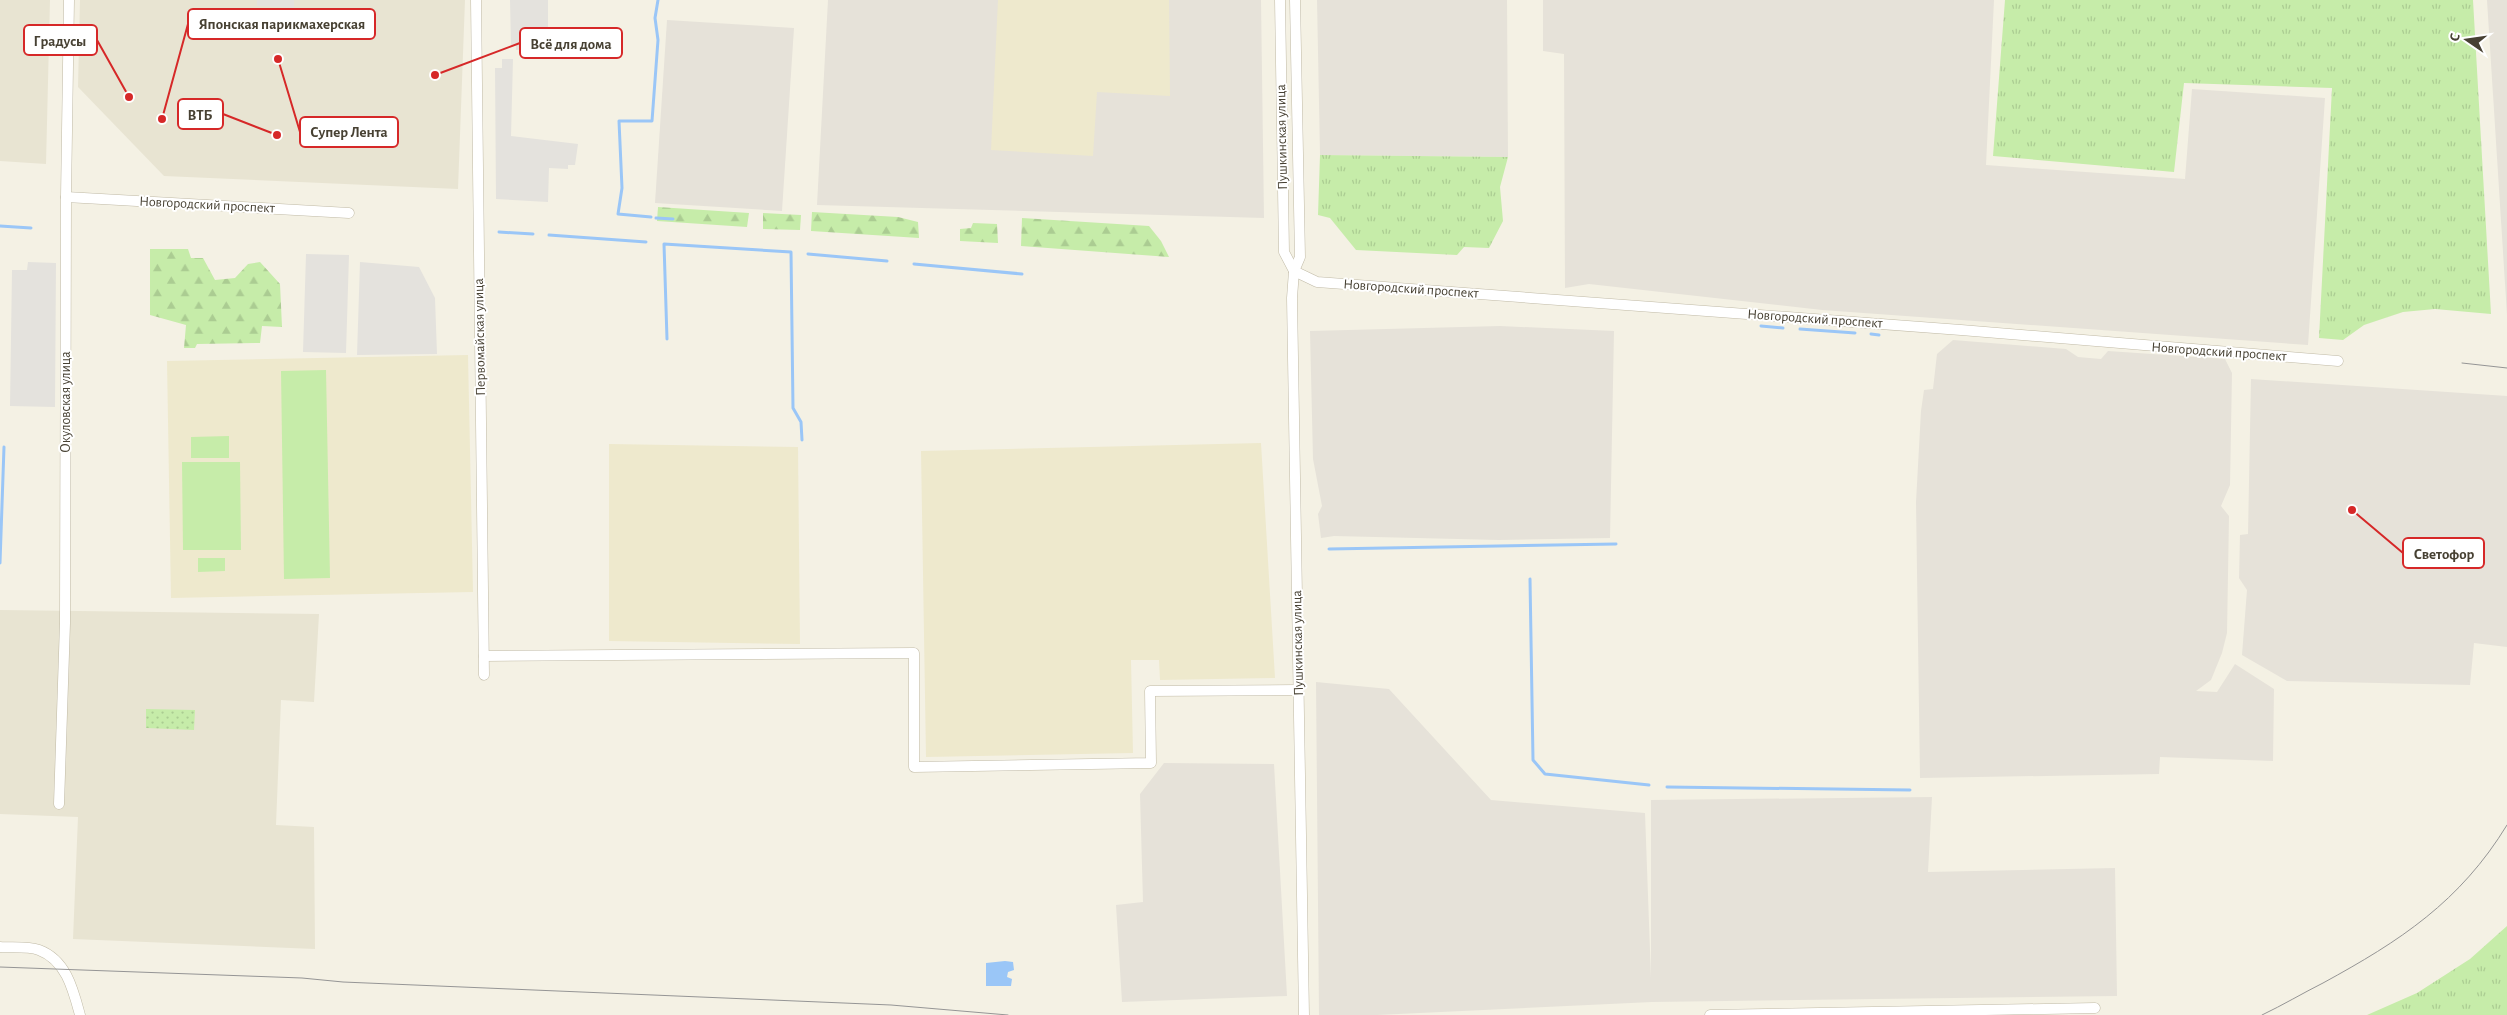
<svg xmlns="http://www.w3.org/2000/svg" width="2507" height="1015" font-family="'Alegreya Sans',sans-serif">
<defs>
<pattern id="grass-tufts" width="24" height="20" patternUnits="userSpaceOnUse" patternTransform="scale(1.25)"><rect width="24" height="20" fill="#c6eca9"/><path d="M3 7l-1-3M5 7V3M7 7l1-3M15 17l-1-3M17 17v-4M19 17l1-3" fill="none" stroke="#abcc92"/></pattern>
<pattern id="forest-firs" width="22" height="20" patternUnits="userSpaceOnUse" patternTransform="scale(1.25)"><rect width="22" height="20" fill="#c6eca9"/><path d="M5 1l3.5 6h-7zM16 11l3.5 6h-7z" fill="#abcc92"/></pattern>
<pattern id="park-dots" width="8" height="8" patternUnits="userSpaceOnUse" patternTransform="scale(1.25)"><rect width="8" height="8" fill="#c6eca9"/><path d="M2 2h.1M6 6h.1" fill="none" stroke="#abcc92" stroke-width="1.8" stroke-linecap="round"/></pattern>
</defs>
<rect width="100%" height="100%" fill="#f4f1e4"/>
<g fill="#e8e4d2">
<polygon points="0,0 50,0 46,164 0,161"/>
<polygon points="80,0 465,0 458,189 164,176 78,87"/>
<polygon points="0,610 319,614 314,702 281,700 276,825 314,827 315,949 73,939 78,817 0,814"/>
</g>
<g fill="#e6e2d9">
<polygon points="828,0 1261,0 1264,218 817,205"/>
<polygon points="1317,0 1507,0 1508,157 1320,155"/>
<polygon points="1543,0 1994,0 1986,165 2185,179 2192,89 2325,98 2308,345 1822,310 1589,284 1565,288 1564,54 1543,51"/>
<polygon points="2487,0 2507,0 2507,315"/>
<polygon points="667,20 794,28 782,211 655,203"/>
<polygon points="1500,326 1614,331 1610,538 1499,540 1334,536 1321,538 1318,514 1322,506 1313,459 1310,331"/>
<polygon points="1953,340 2066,349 2078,357 2101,359 2108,351 2225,359 2232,373 2230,485 2221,506 2229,516 2227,633 2222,653 2211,680 2196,691 2217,692 2235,664 2274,689 2273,761 2160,757 2159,774 1920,778 1916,502 1921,411 1924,390 1933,389 1937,354"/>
<polygon points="2251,379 2507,396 2507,647 2474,643 2470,685 2287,681 2242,655 2247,590 2239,578 2240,535 2248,534"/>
<polygon points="1316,682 1389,689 1491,800 1645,813 1651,978 1651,800 1932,797 1928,872 2115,868 2117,996 1652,1002 1377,1015 1319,1015"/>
<polygon points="1164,763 1274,764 1287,996 1122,1002 1116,905 1143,902 1140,794"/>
</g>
<g fill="#eee9cd">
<polygon points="998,0 1169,0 1170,96 1097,92 1093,156 991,150"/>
<polygon points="468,355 473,592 171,598 167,361"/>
<polygon points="1261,443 1275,678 1160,680 1159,660 1131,660 1133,753 926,757 921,451"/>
<polygon points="609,444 798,447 800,644 609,641"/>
</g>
<g fill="url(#grass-tufts)">
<polygon points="2005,0 2473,0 2491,314 2435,309 2403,312 2364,325 2343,340 2319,338 2332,88 2184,83 2174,172 1993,156"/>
<polygon points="1320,155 1508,157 1500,187 1503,221 1489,248 1464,247 1457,255 1356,250 1330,218 1318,215"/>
<polygon points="2507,926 2507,1015 2367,1015 2417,993 2470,959"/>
</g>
<g fill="url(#forest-firs)">
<polygon points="658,207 749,213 747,227 657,221"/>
<polygon points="812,212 898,217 918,222 919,238 811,231"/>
<polygon points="763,213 801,215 800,230 763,229"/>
<polygon points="1022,218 1149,226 1161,241 1169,257 1021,246"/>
<polygon points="973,223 997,224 998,243 960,241 960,229 971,228"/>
<polygon points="150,249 188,249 191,258 203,258 215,280 235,278 248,264 260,262 280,284 282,327 262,326 260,343 197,344 195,348 184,348 186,325 150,315"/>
</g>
<polygon fill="url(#park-dots)" points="146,709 195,710 194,730 146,728"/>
<g fill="#c6eca9">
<polygon points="326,370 330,578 284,579 281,371"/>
<polygon points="229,436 229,458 191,458 191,437"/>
<polygon points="182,462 240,462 241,550 183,550"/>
<polygon points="198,558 225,558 225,571 198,572"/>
</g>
<g fill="#e4e2dd">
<polygon points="257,0 294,0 294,8 257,6"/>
<polygon points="510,0 548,0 548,48 516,50 516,45 511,45"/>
<polygon points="502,59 513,59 511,136 578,144 575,165 568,165 568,169 549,168 548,202 496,199 495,68 502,68"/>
<polygon points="306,254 349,255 346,353 303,352"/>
<polygon points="28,262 56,263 55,407 10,406 12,270 27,270"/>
<polygon points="360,262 419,267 435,298 437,354 357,355"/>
</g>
<polygon fill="#9ac6f7" points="1005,961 1013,962 1014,970 1008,972 1007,977 1012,979 1011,986 986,986 986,963"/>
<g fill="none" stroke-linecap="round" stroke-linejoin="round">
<g stroke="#9ac6f7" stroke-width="3">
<polyline points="651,217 618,214 622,188 619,121 652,121 658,40 655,18 658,0"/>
<polyline points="656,218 673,219"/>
<polyline points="0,226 31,228"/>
<polyline points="499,232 533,234"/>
<polyline points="549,235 646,242"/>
<polyline points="808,254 887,261"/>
<polyline points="914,264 1022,274"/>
<polyline points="1761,326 1783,328"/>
<polyline points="1800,329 1855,333"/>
<polyline points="1871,334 1879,335"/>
<polyline points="667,339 664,244 791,252 793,408 801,422 802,440"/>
<polyline points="1329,549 1616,544"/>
<polyline points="0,563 4,447"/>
<polyline points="1530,579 1533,760 1545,774 1649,785"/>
<polyline points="1667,787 1910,790"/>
</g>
<g stroke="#c0baa6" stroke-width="11">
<g id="minor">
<polyline points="476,0 484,675"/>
<polyline points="1280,0 1284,252 1294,271"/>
<polyline points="1295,0 1300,257 1294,271 1292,298 1304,1015"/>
<polyline points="66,197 349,213"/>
<polyline points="1294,271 1317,282 1961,330 2338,361"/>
<polyline points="484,656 914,653 914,767 1151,763 1150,691 1298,690"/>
<polyline points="59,804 65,623 66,197 69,0"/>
<path d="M0,947C11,948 28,946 39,950C66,960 73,989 80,1015"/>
<polyline points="1710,1015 2095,1008"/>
</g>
</g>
<use href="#minor" stroke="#fff" stroke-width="10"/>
<g stroke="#959595" stroke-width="1">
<polyline points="2462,363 2507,368"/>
<polyline points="0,967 302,978 343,982 891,1005 1008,1015"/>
<path d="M2262,1015C2283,1005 2303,993 2323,983C2400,941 2460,902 2507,825"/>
</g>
</g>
<g text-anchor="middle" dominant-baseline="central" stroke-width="4" stroke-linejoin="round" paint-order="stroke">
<g font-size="14" fill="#474133" stroke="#fff">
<text transform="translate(1282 137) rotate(-91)">Пушкинская улица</text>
<text transform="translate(207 205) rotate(3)">Новгородский проспект</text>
<text transform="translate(1411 289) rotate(4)">Новгородский проспект</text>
<text transform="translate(1815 319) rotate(4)">Новгородский проспект</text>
<text transform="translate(480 337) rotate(-91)">Первомайская улица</text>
<text transform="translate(2219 352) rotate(4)">Новгородский проспект</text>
<text transform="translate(66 402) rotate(-90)">Окуловская улица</text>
<text transform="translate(1298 643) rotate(-91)">Пушкинская улица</text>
</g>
</g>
<path fill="none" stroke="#d62828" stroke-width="2" d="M162 119L188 24M129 97L97 40M435 75L520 43M277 135L223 114M278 59L300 132M2352 510L2403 553"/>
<g fill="#d62828" stroke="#fff" stroke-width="2">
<circle cx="162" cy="119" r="5"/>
<circle cx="129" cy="97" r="5"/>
<circle cx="435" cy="75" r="5"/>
<circle cx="277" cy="135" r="5"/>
<circle cx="278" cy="59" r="5"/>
<circle cx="2352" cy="510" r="5"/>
</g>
<g fill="#fff" stroke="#d62828" stroke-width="2">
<rect x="188" y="9" width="187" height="30" rx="5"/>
<rect x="24" y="25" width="73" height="30" rx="5"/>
<rect x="520" y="28" width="102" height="30" rx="5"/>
<rect x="178" y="99" width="45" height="30" rx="5"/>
<rect x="300" y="117" width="98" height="30" rx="5"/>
<rect x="2403" y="538" width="81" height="30" rx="5"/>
</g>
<g font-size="15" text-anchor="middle" font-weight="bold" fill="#474133">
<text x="282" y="29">Японская парикмахерская</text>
<text x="60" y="46">Градусы</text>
<text x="571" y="49">Всё для дома</text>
<text x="200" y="120">ВТБ</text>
<text x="349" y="137">Супер Лента</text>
<text x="2444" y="559">Светофор</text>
</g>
<g transform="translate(2467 40) rotate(283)" stroke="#ffffff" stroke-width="4" paint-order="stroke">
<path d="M0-4L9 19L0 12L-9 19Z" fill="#474133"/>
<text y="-8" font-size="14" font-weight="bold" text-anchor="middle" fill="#474133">С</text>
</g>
</svg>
